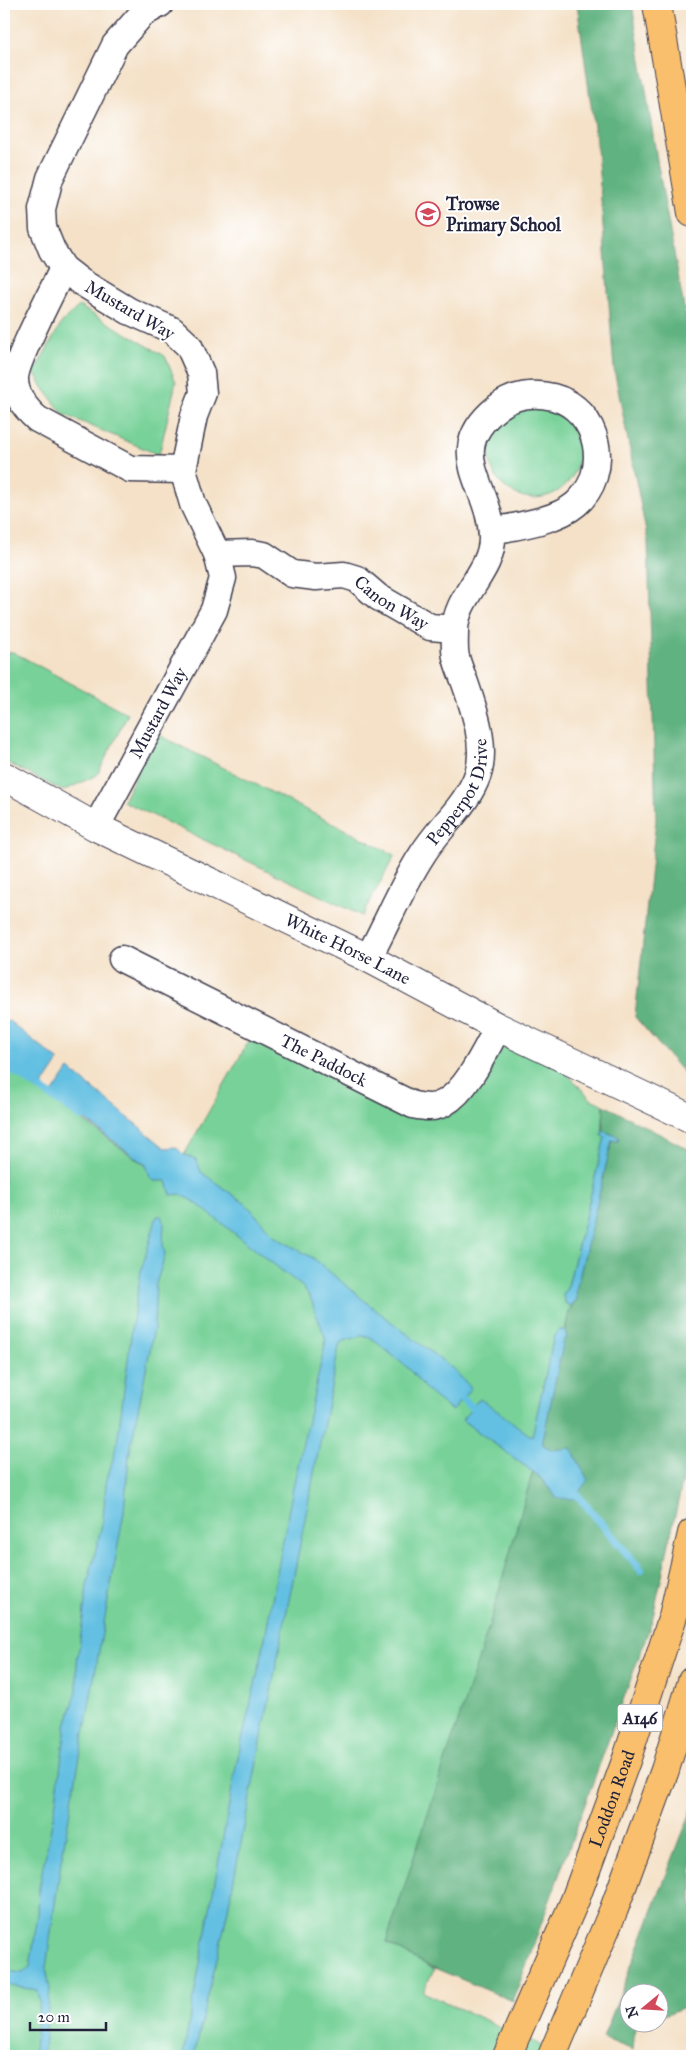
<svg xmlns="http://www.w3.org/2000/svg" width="696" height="2060" font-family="'IM FELL Great Primer',serif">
<rect width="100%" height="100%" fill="#fff"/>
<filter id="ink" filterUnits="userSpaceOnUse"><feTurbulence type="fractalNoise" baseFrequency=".02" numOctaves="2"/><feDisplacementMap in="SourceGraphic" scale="10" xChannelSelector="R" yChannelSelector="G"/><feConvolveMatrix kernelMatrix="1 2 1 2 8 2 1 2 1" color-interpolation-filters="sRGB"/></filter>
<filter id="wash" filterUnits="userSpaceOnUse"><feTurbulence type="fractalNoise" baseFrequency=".0096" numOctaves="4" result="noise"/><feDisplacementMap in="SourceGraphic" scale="20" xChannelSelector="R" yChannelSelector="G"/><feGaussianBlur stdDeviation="1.12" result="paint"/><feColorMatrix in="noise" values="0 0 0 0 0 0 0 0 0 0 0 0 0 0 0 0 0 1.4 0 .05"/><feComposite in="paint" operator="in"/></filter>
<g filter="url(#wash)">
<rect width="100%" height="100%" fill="#f4e1c7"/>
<g fill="#77d198" stroke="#4c7a6a">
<polygon points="79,306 165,356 176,382 159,455 63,414 44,389 34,372 62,322"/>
<circle cx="534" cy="453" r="45"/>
<polygon points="13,652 128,714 97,775 63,791 4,761 4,653"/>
<polygon points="157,734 395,855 362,916 123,801"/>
<polygon points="254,1032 419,1116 496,1039 559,1065 591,1099 604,1105 602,1135 605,1137 568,1286 563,1296 566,1304 571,1306 565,1330 560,1330 554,1336 532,1438 462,1420 533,1471 490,1626 386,1943 434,1969 423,1992 565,2056 4,2056 4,1070 14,1071 167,1181 184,1155"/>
</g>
<g fill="#61b380" stroke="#426a5e">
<polygon points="577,4 632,4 658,166 692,351 692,1078 688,1078 635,1017 656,820 648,542 614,369 597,148"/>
<path d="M604,1105L692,1151V1438L652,1621L513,2001L425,1964L386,1943L489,1626L533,1471L540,1477L557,1498L552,1450L542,1444L564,1339H567C564,1326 568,1309 577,1299L576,1291L612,1140L618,1141L619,1137L603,1131Z"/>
<polygon points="692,1809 692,1998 690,2005 659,2017 658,1992 628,1992 628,2022 646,2023 635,2027 633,2050 603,2038"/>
</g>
<g fill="#64c0e2" stroke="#43718e">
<polygon points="9,1021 59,1061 41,1088 14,1071 4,1070 4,1022"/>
<polygon points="69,1069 165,1148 176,1147 184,1155 196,1159 201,1172 247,1205 275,1237 313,1258 377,1311 453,1369 471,1388 452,1411 428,1392 408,1368 370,1337 361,1336 341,1342 339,1347 225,1924 194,2056 183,2056 237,1761 261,1659 293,1487 326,1340 310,1297 304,1288 192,1200 180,1194 171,1195 167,1181 154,1181 150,1177 146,1165 51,1095"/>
<polygon points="603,1131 619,1137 618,1141 612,1140 576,1291 577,1299 571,1306 566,1304 563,1296 568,1286 605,1137 602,1136"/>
<polygon points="157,1216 161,1216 164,1222 163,1244 165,1255 156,1284 154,1329 129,1456 124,1512 61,1861 46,1968 50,1989 43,2056 33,2056 40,2000 37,1990 4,1985 4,1971 23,1973 30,1967 38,1915 39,1887 55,1808 66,1725 77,1691 77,1663 87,1586 103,1520 106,1483 117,1444 134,1313 141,1271"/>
<polygon points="560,1330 565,1330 567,1339 564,1340 542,1444 552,1450 571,1448 588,1480 574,1499 557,1498 540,1477 462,1420 480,1398 532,1437 554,1336"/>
</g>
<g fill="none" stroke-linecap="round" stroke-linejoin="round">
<g stroke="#64c0e2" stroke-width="8">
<polyline points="4,1064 82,1117"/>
<polyline points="455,1393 479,1413"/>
<polyline points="570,1489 579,1497 641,1570"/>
</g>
</g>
</g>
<g filter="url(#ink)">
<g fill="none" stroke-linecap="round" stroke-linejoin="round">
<g stroke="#423f50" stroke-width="29">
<g id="minor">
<path d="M63,268C54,289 15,360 15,379C15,395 26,409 37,419L130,469L183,470"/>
<path id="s1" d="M217,554L252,553L264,555L292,574L316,577L344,575L357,579L378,597L430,627L454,629"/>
<path id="s2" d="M96,827L214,610L223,578L217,554L193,504L183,470L194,416L203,393L201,373L189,346L172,330L129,311L81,282L63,268L52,250L43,228L42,209L50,178L115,45L142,14L160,4"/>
<path id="s3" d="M368,958C387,924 401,887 422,855C439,827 467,806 478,774C487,746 474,709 465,683C462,674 458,666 456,657C454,649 455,639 455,631C455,596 493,572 492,537C491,485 441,452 498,407C513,395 534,392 553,397C600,409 612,473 576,504C556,521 517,526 492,531"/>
<path id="s4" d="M122,959L413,1105C424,1107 434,1109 444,1103C467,1091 486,1049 498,1027"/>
</g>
</g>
<g stroke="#423f50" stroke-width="30">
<g id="tertiary">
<path id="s5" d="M4,776L96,827L368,958L498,1027L692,1119"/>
</g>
</g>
<g stroke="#423f50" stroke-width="30">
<g id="trunk">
<polyline points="657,4 692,213"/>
<path id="s6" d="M507,2056L575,1900L627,1758L673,1616L692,1533"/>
<polyline points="552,2056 614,1909 665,1770 692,1681"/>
</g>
</g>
<use href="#minor" stroke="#fff" stroke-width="26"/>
<use href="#tertiary" stroke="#fff" stroke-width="28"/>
<use href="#trunk" stroke="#f9bf6c" stroke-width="28"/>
</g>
</g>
<defs>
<g id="school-ring" transform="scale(1.25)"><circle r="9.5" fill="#fff" stroke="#d1495b" stroke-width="1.5"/><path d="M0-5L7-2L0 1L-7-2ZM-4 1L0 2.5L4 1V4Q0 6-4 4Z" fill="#d1495b"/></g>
</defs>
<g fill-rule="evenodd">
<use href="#school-ring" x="428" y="214"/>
</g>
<g text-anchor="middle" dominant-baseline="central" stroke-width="4" stroke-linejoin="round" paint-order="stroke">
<rect fill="#fff" stroke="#646476" stroke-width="1" x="617.5" y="1704.5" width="45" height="27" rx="4"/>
<g font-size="16" font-weight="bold" fill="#22223b">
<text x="640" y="1718">A146</text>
</g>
<g font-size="18" font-weight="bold" fill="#22223b" stroke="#fff" text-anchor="start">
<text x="446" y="204">Trowse<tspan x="446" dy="21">Primary School</tspan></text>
</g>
<g font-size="18" fill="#22223b" stroke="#fff">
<text transform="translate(130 310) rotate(30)">Mustard Way</text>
<text stroke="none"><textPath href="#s1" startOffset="189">Canon Way</textPath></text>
<text stroke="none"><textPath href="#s2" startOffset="130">Mustard Way</textPath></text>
<text stroke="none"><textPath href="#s3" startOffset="191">Pepperpot Drive</textPath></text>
<text stroke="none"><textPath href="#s5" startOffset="385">White Horse Lane</textPath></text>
<text stroke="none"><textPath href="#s4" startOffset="226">The Paddock</textPath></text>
<text stroke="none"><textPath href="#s6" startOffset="278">Loddon Road</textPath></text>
</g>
</g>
<rect width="696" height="2060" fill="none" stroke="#fff" stroke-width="20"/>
<g transform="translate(644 2008) rotate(252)"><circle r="24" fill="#ffffff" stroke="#a7a7b1"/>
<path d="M0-4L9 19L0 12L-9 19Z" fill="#d1495b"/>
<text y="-8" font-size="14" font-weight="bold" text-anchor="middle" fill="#22223b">N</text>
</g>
<path d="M30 2022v8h76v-8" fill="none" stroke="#22223b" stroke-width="2.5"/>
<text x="38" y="2022" font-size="15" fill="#22223b" stroke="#ffffff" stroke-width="4" paint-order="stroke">20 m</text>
</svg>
